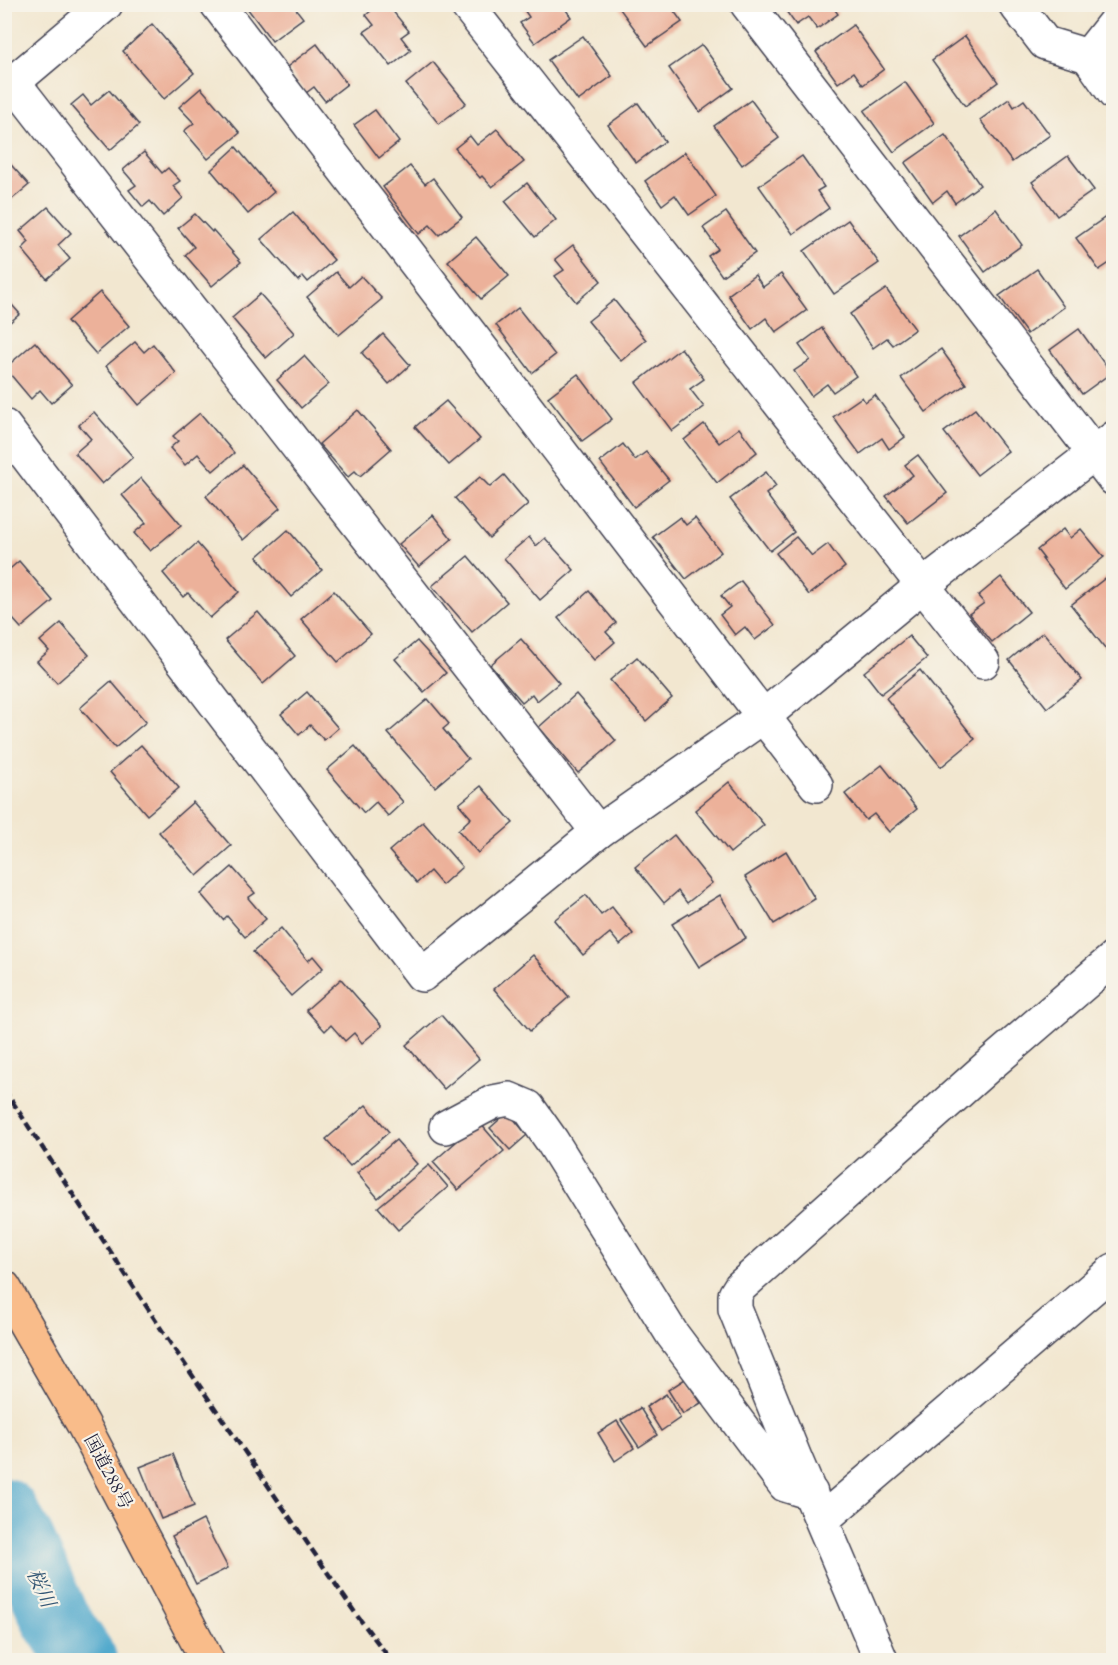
<svg xmlns="http://www.w3.org/2000/svg" width="1118" height="1665" font-family="Cardo,'Noto Serif JP',serif">
<rect width="100%" height="100%" fill="#f7f3e8"/>
<filter id="ink" filterUnits="userSpaceOnUse"><feTurbulence type="fractalNoise" baseFrequency=".0167" numOctaves="2"/><feDisplacementMap in="SourceGraphic" scale="12" xChannelSelector="R" yChannelSelector="G"/><feConvolveMatrix kernelMatrix="1 2 1 2 8 2 1 2 1" color-interpolation-filters="sRGB"/></filter>
<filter id="wash" filterUnits="userSpaceOnUse"><feTurbulence type="fractalNoise" baseFrequency=".008" numOctaves="4" result="noise"/><feDisplacementMap in="SourceGraphic" scale="24" xChannelSelector="R" yChannelSelector="G"/><feGaussianBlur stdDeviation="1.35" result="paint"/><feColorMatrix in="noise" values="0 0 0 0 0 0 0 0 0 0 0 0 0 0 0 0 0 1.4 0 .05"/><feComposite in="paint" operator="in"/></filter>
<g filter="url(#wash)">
<rect width="100%" height="100%" fill="#f2e7d0"/>
<g fill="none" stroke-linecap="round" stroke-linejoin="round">
<polyline stroke="#4ea7cc" stroke-width="68" points="4,1512 21,1541 56,1620 83,1660"/>
</g>
<g id="blocks">
<g fill="#ecb19a">
<polygon points="244,4 292,4 303,18 272,41"/>
<polygon points="379,4 387,4 409,31 401,37 411,50 391,66 364,32 374,25 366,15"/>
<polygon points="520,4 562,4 571,17 535,43 520,23 529,17"/>
<polygon points="626,4 669,4 682,22 647,46 620,9"/>
<polygon points="781,4 831,4 838,14 817,29 808,17 796,25"/>
<polygon points="152,24 194,73 164,99 123,51"/>
<polygon points="853,25 884,69 863,85 854,72 838,83 816,52"/>
<polygon points="583,36 612,76 578,101 548,60"/>
<polygon points="965,36 998,82 965,106 932,60"/>
<polygon points="317,44 347,84 325,101 314,87 306,93 287,67"/>
<polygon points="702,45 733,88 700,112 669,68"/>
<polygon points="433,62 466,103 439,124 406,84"/>
<polygon points="905,82 934,123 894,152 864,111"/>
<polygon points="201,88 240,133 208,159 184,131 194,123 179,107"/>
<polygon points="109,90 139,125 110,150 71,105 83,95 91,105"/>
<polygon points="1009,99 1014,107 1024,100 1050,135 1012,162 980,120"/>
<polygon points="751,100 779,138 742,165 714,126"/>
<polygon points="638,103 665,141 636,163 608,125"/>
<polygon points="375,110 399,142 379,158 354,125"/>
<polygon points="497,129 524,162 492,187 482,176 480,178 455,148 470,136 477,145"/>
<polygon points="945,135 980,185 955,203 947,191 933,202 905,163"/>
<polygon points="236,147 274,192 248,214 211,170"/>
<polygon points="144,152 162,173 168,168 180,181 173,186 183,198 163,216 150,201 143,207 129,190 136,185 123,170"/>
<polygon points="685,152 716,196 689,215 675,195 662,205 645,181"/>
<polygon points="802,156 824,187 817,191 829,208 793,234 759,186"/>
<polygon points="1068,156 1094,190 1057,216 1032,182"/>
<polygon points="4,157 29,185 4,206"/>
<polygon points="410,166 425,184 433,178 462,217 439,235 430,225 419,234 383,187"/>
<polygon points="527,183 556,220 535,237 505,201"/>
<polygon points="48,207 71,233 58,245 70,259 47,279 22,249 29,242 20,231"/>
<polygon points="996,209 1022,245 985,272 959,236"/>
<polygon points="293,212 334,260 308,282 303,276 298,281 261,239"/>
<polygon points="726,212 755,253 722,276 708,256 718,249 703,228"/>
<polygon points="195,214 212,232 213,230 241,262 212,286 185,255 194,247 178,228"/>
<polygon points="1110,214 1114,219 1114,260 1099,270 1076,238"/>
<polygon points="848,220 879,263 834,294 804,251"/>
<polygon points="476,237 509,276 481,299 448,261"/>
<polygon points="573,245 601,281 576,302 555,276 564,270 555,259"/>
<polygon points="1037,269 1064,307 1027,334 999,296"/>
<polygon points="336,272 349,287 361,276 382,299 339,335 307,297"/>
<polygon points="781,274 807,310 776,332 766,318 752,329 728,295 755,275 763,287"/>
<polygon points="886,289 915,329 893,345 887,338 873,348 850,314"/>
<polygon points="100,292 129,326 96,354 67,321"/>
<polygon points="260,294 294,333 266,358 232,318"/>
<polygon points="4,296 20,314 4,327"/>
<polygon points="614,300 646,340 621,361 588,321"/>
<polygon points="518,308 555,355 532,373 496,325"/>
<polygon points="822,328 856,376 833,392 827,384 811,396 794,371 810,360 799,345"/>
<polygon points="1079,329 1111,373 1082,394 1050,350"/>
<polygon points="383,334 410,365 389,384 362,353"/>
<polygon points="35,342 72,385 51,403 40,390 31,399 5,368"/>
<polygon points="135,342 144,352 153,344 176,373 139,405 106,366"/>
<polygon points="681,348 704,379 690,389 704,407 672,431 636,383"/>
<polygon points="941,349 966,384 926,412 901,378"/>
<polygon points="304,356 329,384 301,408 277,380"/>
<polygon points="578,374 612,419 582,441 548,397"/>
<polygon points="875,395 905,437 889,449 882,438 860,454 833,417 862,397 865,402"/>
<polygon points="446,401 480,439 449,465 415,427"/>
<polygon points="975,409 1008,451 977,475 944,432"/>
<polygon points="358,410 391,449 360,476 355,471 348,477 319,444"/>
<polygon points="94,412 133,457 102,484 75,453 91,439 79,425"/>
<polygon points="200,413 234,453 213,471 198,454 185,465 170,448 178,441 173,436"/>
<polygon points="704,424 719,443 739,428 757,452 717,483 684,440"/>
<polygon points="623,444 635,460 646,452 669,480 634,507 600,462"/>
<polygon points="918,455 947,493 908,523 886,496 913,475 905,465"/>
<polygon points="243,465 280,508 243,540 206,496"/>
<polygon points="766,472 776,486 766,494 794,532 770,551 730,499"/>
<polygon points="504,475 528,504 489,538 455,498 480,477 490,487"/>
<polygon points="141,478 181,525 150,551 134,533 146,523 122,495"/>
<polygon points="433,515 452,539 419,567 399,544"/>
<polygon points="680,517 686,525 695,518 721,552 686,579 653,537"/>
<polygon points="1063,529 1070,538 1081,529 1104,557 1065,589 1042,559 1044,559 1037,550"/>
<polygon points="288,530 322,570 291,597 257,557"/>
<polygon points="529,537 536,546 545,538 574,570 540,600 504,558"/>
<polygon points="796,537 812,556 828,544 845,567 809,595 776,553"/>
<polygon points="197,543 239,592 210,618 188,593 183,597 163,573"/>
<polygon points="468,556 507,602 472,632 432,586"/>
<polygon points="19,561 53,601 21,628 4,609 4,574"/>
<polygon points="1108,576 1114,583 1114,650 1109,653 1071,605"/>
<polygon points="1001,577 1029,612 992,642 969,614 984,603 978,596"/>
<polygon points="741,581 775,625 755,640 745,627 735,635 720,615 730,607 721,596"/>
<polygon points="334,591 371,634 338,662 301,619"/>
<polygon points="589,591 616,623 606,632 615,642 594,660 558,618"/>
<polygon points="258,612 295,656 263,684 225,640"/>
<polygon points="61,623 89,655 57,683 37,661 49,651 40,641"/>
<polygon points="1043,632 1082,680 1047,708 1009,660"/>
<polygon points="909,636 927,658 881,694 864,672"/>
<polygon points="521,639 559,683 537,701 532,694 522,702 490,665"/>
<polygon points="417,641 446,673 424,692 395,659"/>
<polygon points="637,657 672,698 646,721 610,680"/>
<polygon points="920,670 975,739 941,767 886,698"/>
<polygon points="111,681 146,722 115,748 80,708"/>
<polygon points="307,692 338,728 324,740 310,725 299,735 281,714"/>
<polygon points="576,694 616,741 578,773 539,727"/>
<polygon points="428,699 449,724 443,729 468,759 435,787 388,733"/>
<polygon points="141,745 179,788 147,815 110,772"/>
<polygon points="355,746 403,802 388,816 376,802 364,813 327,770"/>
<polygon points="882,765 917,809 889,832 874,814 866,820 845,794"/>
<polygon points="729,782 764,825 730,853 695,810"/>
<polygon points="481,786 513,823 478,853 458,830 471,818 459,804"/>
<polygon points="193,802 231,846 197,876 159,832"/>
<polygon points="423,822 462,867 442,885 430,871 417,883 389,851"/>
<polygon points="674,835 712,883 687,903 678,891 664,903 635,867"/>
<polygon points="786,851 815,899 774,924 745,877"/>
<polygon points="232,867 255,893 248,898 266,919 245,937 227,916 223,920 201,894"/>
<polygon points="586,895 601,915 612,907 633,934 620,945 610,933 583,955 554,920"/>
<polygon points="720,895 746,938 699,967 672,924"/>
<polygon points="281,928 308,961 313,956 323,968 291,996 253,952"/>
<polygon points="533,955 569,997 530,1031 494,989"/>
<polygon points="341,979 382,1026 362,1043 354,1033 345,1041 331,1025 325,1031 306,1010"/>
<polygon points="441,1015 479,1059 444,1089 406,1045"/>
<polygon points="366,1105 389,1132 350,1166 326,1139"/>
<polygon points="508,1112 527,1135 510,1150 490,1128"/>
<polygon points="479,1122 504,1151 458,1190 433,1162"/>
<polygon points="396,1140 417,1164 378,1198 357,1173"/>
<polygon points="429,1165 448,1187 398,1230 378,1207"/>
<polygon points="685,1379 701,1403 683,1414 668,1390"/>
<polygon points="666,1394 680,1418 661,1431 646,1407"/>
<polygon points="640,1408 657,1435 639,1447 621,1420"/>
<polygon points="617,1421 634,1448 615,1461 598,1433"/>
<polygon points="173,1454 194,1506 161,1519 140,1467"/>
<polygon points="203,1520 228,1568 196,1584 172,1536"/>
</g>
</g>
</g>
<g filter="url(#ink)">
<use href="#blocks" fill-opacity="0" stroke="#414051" stroke-width="1.5"/>
<g fill="none" stroke-linecap="round" stroke-linejoin="round">
<g stroke="#414051" stroke-width="36">
<g id="minor">
<polyline points="217,4 816,785"/>
<polyline points="466,4 983,662"/>
<polyline points="747,4 1114,479"/>
<polyline points="1015,4 1045,43 1088,56"/>
<polyline points="1114,23 1088,56 1114,93"/>
<polyline points="14,83 598,832"/>
<polyline points="4,90 106,4"/>
<polyline points="4,426 422,975 598,832 764,716 922,586 1114,438"/>
<polyline points="446,1127 493,1102 509,1099 528,1107 552,1141 672,1334 785,1485 811,1493"/>
<polyline points="822,1520 1114,1270"/>
<polyline points="881,1660 795,1458 735,1309 735,1295 740,1287 986,1068 1114,958"/>
</g>
</g>
<g stroke="#414051" stroke-width="36">
<polyline id="trunk" points="4,1287 83,1424 207,1660"/>
</g>
<use href="#minor" stroke="#fff" stroke-width="33"/>
<use href="#trunk" stroke="#f9bc8a" stroke-width="33"/>
<polyline stroke="#22223b" stroke-width="4.5" stroke-dasharray="9 4.5" stroke-linecap="butt" points="4,1089 173,1347 358,1617 391,1660"/>
</g>
</g>
<g text-anchor="middle" dominant-baseline="central" stroke-width="4.5" stroke-linejoin="round" paint-order="stroke">
<g font-size="18" fill="#22223b" stroke="#f7f3e8">
<text transform="translate(108 1472) rotate(62)">国道288号</text>
</g>
<g font-size="20" font-style="italic" fill="#345775" stroke="#f7f3e8">
<text transform="translate(41 1588) rotate(65)">桜川</text>
</g>
</g>
<rect width="1118" height="1665" fill="none" stroke="#f7f3e8" stroke-width="24"/>
</svg>
